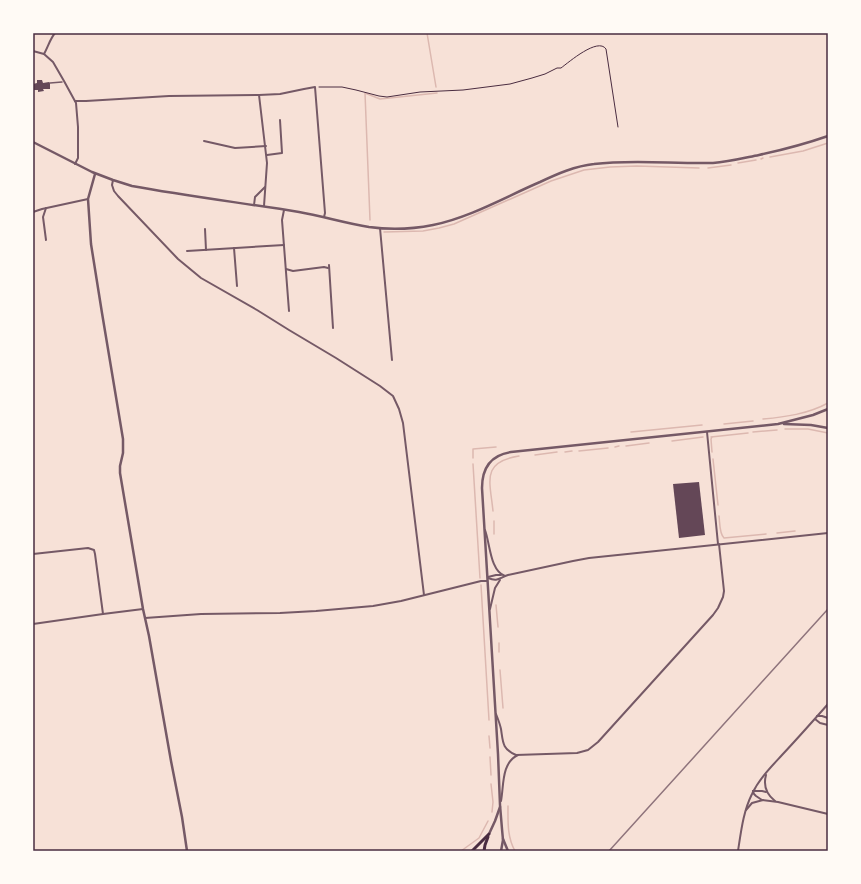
<svg xmlns="http://www.w3.org/2000/svg" width="861" height="884" font-family="'Asap Condensed',sans-serif">
<rect width="100%" height="100%" fill="#f7e1d7"/>
<g fill="none" stroke-linecap="round" stroke-linejoin="round">
<g stroke="#dcb8b0" stroke-width="1.5">
<polyline points="427,33 436,87"/>
<polyline points="770,157 803,151 828,143"/>
<polyline points="761,159 763,158"/>
<polyline points="738,163 756,160"/>
<polyline points="708,168 731,165"/>
<polyline points="370,220 365,93 380,99 437,93"/>
<polyline points="384,232 423,231 439,228 454,224 551,181 584,170 610,167 637,166 699,168"/>
<path d="M763,419C785,417 808,414 828,403"/>
<polyline points="724,424 753,421"/>
<polyline points="785,429 808,429 828,433"/>
<polyline points="631,432 702,425"/>
<polyline points="753,432 777,430"/>
<polyline points="711,437 748,433"/>
<polyline points="672,441 703,437"/>
<polyline points="626,446 649,443"/>
<polyline points="615,447 619,446"/>
<polyline points="579,451 608,448"/>
<polyline points="565,452 572,451"/>
<polyline points="712,452 711,439 712,437"/>
<polyline points="535,455 557,452"/>
<polyline points="473,458 473,449 496,447"/>
<polyline points="713,459 718,505"/>
<polyline points="473,464 480,578"/>
<path d="M493,511C490,481 481,462 519,456"/>
<path d="M719,516C720,523 719,533 724,538L766,534"/>
<polyline points="494,521 494,534"/>
<polyline points="777,533 795,531"/>
<polyline points="481,585 489,720"/>
<polyline points="496,605 498,627"/>
<polyline points="499,643 499,652"/>
<polyline points="500,670 503,708"/>
<polyline points="489,736 490,748"/>
<polyline points="490,757 491,775"/>
<polyline points="491,784 493,802 492,812"/>
<path d="M508,806C508,821 507,837 515,851"/>
<polyline points="461,851 479,838 488,821"/>
</g>
</g>
<g fill="#644757">
<polygon points="37,80 42,80 43,83 49,82 50,83 50,89 43,89 44,91 38,92 38,90 33,90 33,84 37,83"/>
<polygon points="699,482 705,535 679,538 673,484"/>
</g>
<g fill="none" stroke-linecap="round" stroke-linejoin="round">
<path stroke="#4a2c40" stroke-width="1" d="M319,87H342L356,90L379,96L387,97L420,92L463,90L510,84L532,78L545,74L557,68H561C569,62 598,37 606,49L618,127"/>
<polyline stroke="#755966" stroke-width="1.5" points="50,83 62,82"/>
<g stroke="#755966" stroke-width="2">
<polyline points="33,51 44,54 53,62 64,81 76,103 78,127 78,158 75,164"/>
<path d="M44,54C48,47 50,39 55,33"/>
<polyline points="259,95 267,163 264,206"/>
<polyline points="75,101 86,101 169,96 259,95 280,94 304,89 315,87 325,213 324,217"/>
<polyline points="204,141 235,148 266,146"/>
<polyline points="267,155 282,153 280,120"/>
<polyline points="113,180 112,185 114,191 118,196 178,259 201,278 257,310 289,330 336,358 380,386 393,396 399,409 403,423 424,595"/>
<polyline points="254,205 255,197 265,187"/>
<polyline points="46,208 43,217 46,240"/>
<polyline points="284,210 282,220 289,311"/>
<polyline points="33,212 42,209 88,199"/>
<polyline points="380,228 392,360"/>
<polyline points="205,229 206,250"/>
<polyline points="234,248 237,286"/>
<polyline points="187,251 284,245"/>
<polyline points="329,265 333,328"/>
<polyline points="286,269 293,271 324,267 328,268"/>
<polyline points="707,432 718,544"/>
<path d="M485,530C490,543 490,571 505,576"/>
<polyline points="33,554 88,548 94,550 95,554 103,614"/>
<polyline points="488,577 496,575 501,575"/>
<path d="M488,578C498,582 499,578 508,575L573,561L589,558L828,533"/>
<polyline points="490,609 495,588 500,580"/>
<polyline points="145,618 201,614 280,613 316,611 373,606 401,601 481,581 487,581"/>
<polyline points="33,624 103,614 143,609"/>
<path d="M496,714C498,719 500,724 501,729C503,742 502,749 516,755L577,753L588,750L598,742L713,615L718,608L723,597L724,591L719,544"/>
<polyline points="817,716 822,716 828,718"/>
<polyline points="815,719 820,723 828,725"/>
<path d="M766,775C763,786 766,794 775,801"/>
<polyline points="753,791 754,794 756,796 762,800 778,802 828,814"/>
<polyline points="753,791 762,791 766,792"/>
<path d="M501,801C504,786 501,763 518,755"/>
<polyline points="746,810 752,803 763,800"/>
<path d="M738,851C741,832 743,812 752,794C759,779 771,767 782,755C798,738 813,721 828,704"/>
</g>
<g stroke="#755966" stroke-width="2.5">
<path d="M33,142L92,172L113,180L132,186C187,196 243,203 299,212C322,216 345,223 369,227C390,230 413,229 433,225C471,217 505,197 540,182C557,174 575,166 594,164C633,159 673,164 713,163C728,162 744,158 759,155C782,150 805,144 828,136"/>
<polyline points="95,174 88,199 91,244 102,313 123,439 123,453 120,466 120,473 143,609 149,636 171,761 182,817 187,851"/>
<polyline points="784,424 811,425 828,428"/>
<polyline points="489,834 495,821 500,807"/>
<polyline points="503,839 508,851"/>
<path d="M501,851L503,840L502,829L500,805L498,754L482,488C482,468 491,455 511,452L778,424L813,415L828,409"/>
</g>
<g stroke="#4a2c40" stroke-width="3">
<polyline points="472,851 489,834"/>
<polyline points="484,851 485,845 488,837"/>
</g>
<polyline stroke="#8f747c" stroke-width="1.5" points="609,851 828,609"/>
</g>
<rect width="861" height="884" fill="none" stroke="#fffaf5" stroke-width="68"/>
<rect x="34" y="34" width="793" height="816" fill="none" stroke="#4a2c40" stroke-width="1.5"/>
</svg>
